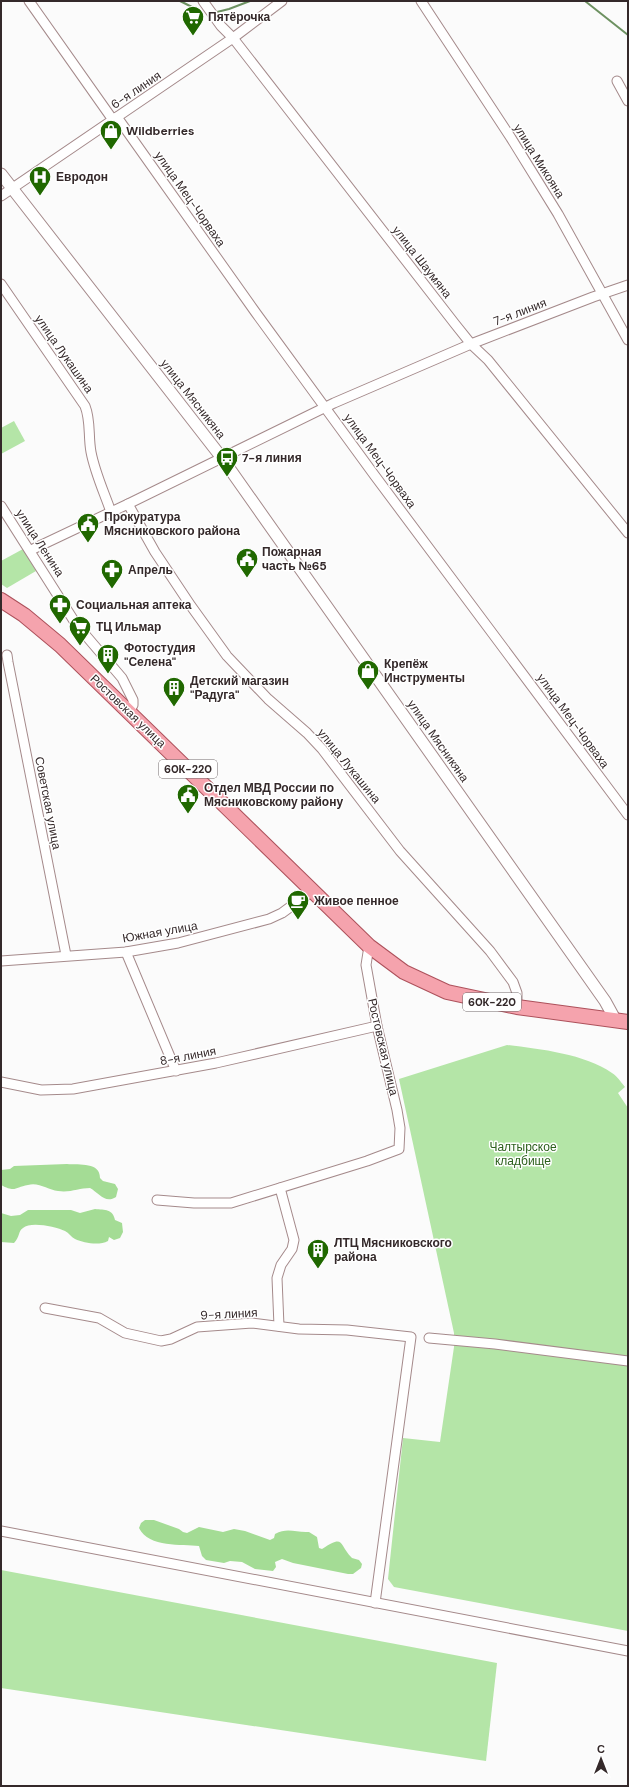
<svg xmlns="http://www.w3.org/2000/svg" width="629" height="1787" font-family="'DM Sans',sans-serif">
<rect width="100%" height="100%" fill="#fbfbfb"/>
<g fill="#b4e5a7">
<polygon points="14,421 25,441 1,454 1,428"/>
<polygon points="23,549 36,571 7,588 1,584 1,561"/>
<path d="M507,1045C539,1049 585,1054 612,1073C617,1076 621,1082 625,1087L618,1093L628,1108V1631L394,1587L388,1579L403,1438L440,1442L454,1347V1333L399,1079Z"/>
<polygon points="1,1570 497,1663 486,1761 1,1688"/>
</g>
<g fill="#a4dc95">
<path d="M67,1164C80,1165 100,1162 100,1178L103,1181L115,1184L118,1189L116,1197C105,1204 99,1193 90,1188C79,1188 70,1193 58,1191C48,1190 39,1182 28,1185C15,1187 16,1193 1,1185V1170L10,1169L14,1166Z"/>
<path d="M95,1209C105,1210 113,1209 115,1220L122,1223L123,1232L120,1238L114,1240L109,1237L108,1241C99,1246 84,1243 75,1239C71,1237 69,1233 65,1231C56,1227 31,1221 23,1228C18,1231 20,1237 14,1243L1,1242V1213L11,1216L20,1215L28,1210H71L80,1213Z"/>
<path d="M145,1520H154L179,1529L183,1532L187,1533L199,1527L223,1532L234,1529L245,1531L270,1540L274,1538L275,1534C288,1527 296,1533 309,1532L317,1537L319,1548L322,1549C345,1534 338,1544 352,1558L359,1560L362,1564L361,1568L353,1574H348L293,1563L282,1559L275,1562L276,1567L273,1571L255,1569L242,1562L230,1561L224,1563L206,1560L202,1556L199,1546C182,1544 149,1548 139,1528L141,1523Z"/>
</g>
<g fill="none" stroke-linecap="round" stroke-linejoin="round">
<g stroke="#6d9161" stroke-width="2">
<polyline points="180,1 198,10"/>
<polyline points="585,1 628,35"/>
<polyline points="217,12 229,9 250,1"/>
</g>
<g stroke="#a58a8b" stroke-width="11">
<g id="minor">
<polyline points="29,1 113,120"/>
<polyline points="203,1 221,26 233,38 455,324 471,344 488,360 628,533"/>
<polyline points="421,1 511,138 558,214 628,340"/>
<polyline points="617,81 628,101"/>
<polyline points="117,117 256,313 375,476 628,815"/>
<polyline points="1,196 233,38 282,1"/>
<path d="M1,284L85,406C91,421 88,436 91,452C95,473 104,492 111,512"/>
<polyline points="128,504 155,552 191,606 227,656 268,699 307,733 322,749 400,851 490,951 513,982 517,993 517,1007"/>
<polyline points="1,506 76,624 122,678 133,700 133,705 129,712"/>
<polyline points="31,550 128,504 334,403 471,344 593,297 628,285"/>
<polyline points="7,655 8,662 66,955"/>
<polyline points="126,952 176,1071"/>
<polyline points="1,961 126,952 178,943 269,919 282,913 312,891"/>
<polyline points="1,1082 41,1090 73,1089 216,1063 377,1026"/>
<polyline points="157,1200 194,1203 231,1203 367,1161 399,1149 400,1128 397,1110 377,1026 366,965 369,946"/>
<polyline points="45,1308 99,1318 125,1333 161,1341 171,1339 197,1327 252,1323 299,1329 347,1330 411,1337 375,1603"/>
<polyline points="279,1326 277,1278 281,1265 292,1249 294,1240 280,1188"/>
<polyline points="429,1338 495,1344 628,1361"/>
<polyline points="1,1531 628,1651"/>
</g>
</g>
<g stroke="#a58a8b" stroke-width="13">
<polyline id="tertiary" points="1,174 222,458 605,1001 616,1021"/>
</g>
<g stroke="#ad515b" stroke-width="16">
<polyline id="primary" points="1,600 24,615 60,645 369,946 404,972 447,992 517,1007 628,1022"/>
</g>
<use href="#minor" stroke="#fff" stroke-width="9"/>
<use href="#tertiary" stroke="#fff" stroke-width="11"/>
<use href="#primary" stroke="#f5a3ad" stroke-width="14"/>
</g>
<defs>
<g id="supermarket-pin" transform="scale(1.15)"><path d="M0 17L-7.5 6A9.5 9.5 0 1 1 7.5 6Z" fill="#206800" stroke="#fff"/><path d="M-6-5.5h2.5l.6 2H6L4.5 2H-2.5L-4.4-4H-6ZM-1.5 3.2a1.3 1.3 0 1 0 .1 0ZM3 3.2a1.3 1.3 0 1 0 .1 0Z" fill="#fff"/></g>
<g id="shop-pin" transform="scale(1.15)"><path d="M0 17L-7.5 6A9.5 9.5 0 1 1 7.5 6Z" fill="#206800" stroke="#fff"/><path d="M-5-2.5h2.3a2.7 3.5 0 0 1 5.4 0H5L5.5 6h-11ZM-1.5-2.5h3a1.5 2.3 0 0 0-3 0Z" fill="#fff"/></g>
<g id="hospital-pin" transform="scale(1.15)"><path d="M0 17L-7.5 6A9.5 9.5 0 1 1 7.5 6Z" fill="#206800" stroke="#fff"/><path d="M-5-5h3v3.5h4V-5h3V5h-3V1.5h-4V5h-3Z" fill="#fff"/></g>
<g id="bus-pin" transform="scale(1.15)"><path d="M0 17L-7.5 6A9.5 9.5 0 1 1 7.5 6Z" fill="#206800" stroke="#fff"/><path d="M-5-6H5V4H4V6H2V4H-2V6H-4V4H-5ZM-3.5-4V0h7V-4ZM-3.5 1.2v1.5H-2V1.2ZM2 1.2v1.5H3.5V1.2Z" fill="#fff"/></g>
<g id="civic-pin" transform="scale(1.15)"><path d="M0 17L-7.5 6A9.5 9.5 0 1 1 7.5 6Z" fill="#206800" stroke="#fff"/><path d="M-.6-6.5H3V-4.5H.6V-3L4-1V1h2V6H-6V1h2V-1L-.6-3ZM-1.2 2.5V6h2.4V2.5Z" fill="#fff"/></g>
<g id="pharmacy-pin" transform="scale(1.15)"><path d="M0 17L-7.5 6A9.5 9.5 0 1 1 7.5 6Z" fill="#206800" stroke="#fff"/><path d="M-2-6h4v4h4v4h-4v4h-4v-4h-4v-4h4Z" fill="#fff"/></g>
<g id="building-pin" transform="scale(1.15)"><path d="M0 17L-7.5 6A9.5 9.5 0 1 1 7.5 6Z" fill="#206800" stroke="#fff"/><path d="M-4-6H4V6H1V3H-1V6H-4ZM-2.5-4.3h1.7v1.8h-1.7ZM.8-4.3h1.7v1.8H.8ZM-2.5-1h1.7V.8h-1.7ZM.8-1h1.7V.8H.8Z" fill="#fff"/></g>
<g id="cafe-pin" transform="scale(1.15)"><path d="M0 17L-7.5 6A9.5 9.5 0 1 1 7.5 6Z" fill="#206800" stroke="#fff"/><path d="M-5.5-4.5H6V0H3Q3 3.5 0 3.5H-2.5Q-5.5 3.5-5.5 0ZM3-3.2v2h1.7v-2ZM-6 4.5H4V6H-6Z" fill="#fff"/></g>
</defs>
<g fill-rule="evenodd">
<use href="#supermarket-pin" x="193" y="17"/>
<use href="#shop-pin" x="111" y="131"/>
<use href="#hospital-pin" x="40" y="177"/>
<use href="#bus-pin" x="227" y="458"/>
<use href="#civic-pin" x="88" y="524"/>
<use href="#civic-pin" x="247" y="559"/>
<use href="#pharmacy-pin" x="112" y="570"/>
<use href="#pharmacy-pin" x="60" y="605"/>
<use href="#supermarket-pin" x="80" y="627"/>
<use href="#building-pin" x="108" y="655"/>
<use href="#shop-pin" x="368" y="671"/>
<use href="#building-pin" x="174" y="688"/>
<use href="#civic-pin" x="188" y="795"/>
<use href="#cafe-pin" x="298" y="901"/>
<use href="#building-pin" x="318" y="1250"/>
</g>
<g text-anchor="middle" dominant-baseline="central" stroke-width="3" stroke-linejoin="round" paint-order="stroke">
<g fill="#fff" stroke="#71696a" stroke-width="1">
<rect x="159" y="760" width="58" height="18" rx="3"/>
<rect x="463" y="993" width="58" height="18" rx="3"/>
</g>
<g font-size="11" font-weight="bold" fill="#34292a">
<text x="188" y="769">60К-220</text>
<text x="492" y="1002">60К-220</text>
</g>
<g font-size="12" font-weight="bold" fill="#34292a" stroke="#fff" text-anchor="start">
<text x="208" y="17">Пятёрочка</text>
<text x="126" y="131">Wildberries</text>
<text x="56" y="177">Евродон</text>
<text x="242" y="458">7-я линия</text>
<text x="104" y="517">Прокуратура<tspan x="104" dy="14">Мясниковского района</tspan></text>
<text x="262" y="552">Пожарная<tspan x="262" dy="14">часть №65</tspan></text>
<text x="128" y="570">Апрель</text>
<text x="76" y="605">Социальная аптека</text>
<text x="96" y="627">ТЦ Ильмар</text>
<text x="124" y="648">Фотостудия<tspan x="124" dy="14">"Селена"</tspan></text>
<text x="384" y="664">Крепёж<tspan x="384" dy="14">Инструменты</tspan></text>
<text x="190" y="681">Детский магазин<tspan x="190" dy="14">"Радуга"</tspan></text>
<text x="204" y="788">Отдел МВД России по<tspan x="204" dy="14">Мясниковскому району</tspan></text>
<text x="314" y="901">Живое пенное</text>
<text x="334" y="1243">ЛТЦ Мясниковского<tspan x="334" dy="14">района</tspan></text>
</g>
<g font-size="12" fill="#34292a" stroke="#fff">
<text transform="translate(136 90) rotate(-34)">6-я линия</text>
<text transform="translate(539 161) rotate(58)">улица Микояна</text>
<text transform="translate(190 199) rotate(55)">улица Мец-Чорваха</text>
<text transform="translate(422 262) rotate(52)">улица Шаумяна</text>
<text transform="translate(520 312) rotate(-21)">7-я линия</text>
<text transform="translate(64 354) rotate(55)">улица Лукашина</text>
<text transform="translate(193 399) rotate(52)">улица Мясникяна</text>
<text transform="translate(380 461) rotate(54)">улица Мец-Чорваха</text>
<text transform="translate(40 543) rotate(57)">улица Ленина</text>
<text transform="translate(128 711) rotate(44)">Ростовская улица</text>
<text transform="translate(573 721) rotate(54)">улица Мец-Чорваха</text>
<text transform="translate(438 741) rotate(55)">улица Мясникяна</text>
<text transform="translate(349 766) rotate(51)">улица Лукашина</text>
<text transform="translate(48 803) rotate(79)">Советская улица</text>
<text transform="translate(160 932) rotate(-10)">Южная улица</text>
<text transform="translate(383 1047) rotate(77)">Ростовская улица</text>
<text transform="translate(188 1056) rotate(-11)">8-я линия</text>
<text transform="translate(229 1314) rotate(-3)">9-я линия</text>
</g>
<g font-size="12" fill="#2c601c" stroke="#fff">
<text x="523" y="1147">Чалтырское<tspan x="523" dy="14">кладбище</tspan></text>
</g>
</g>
<rect width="629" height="1787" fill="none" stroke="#34292a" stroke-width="4"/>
<g transform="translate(601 1759)" stroke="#ffffff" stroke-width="3" paint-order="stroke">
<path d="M0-3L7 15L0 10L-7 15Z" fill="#34292a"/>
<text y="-6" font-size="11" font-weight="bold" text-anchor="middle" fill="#34292a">С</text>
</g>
</svg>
